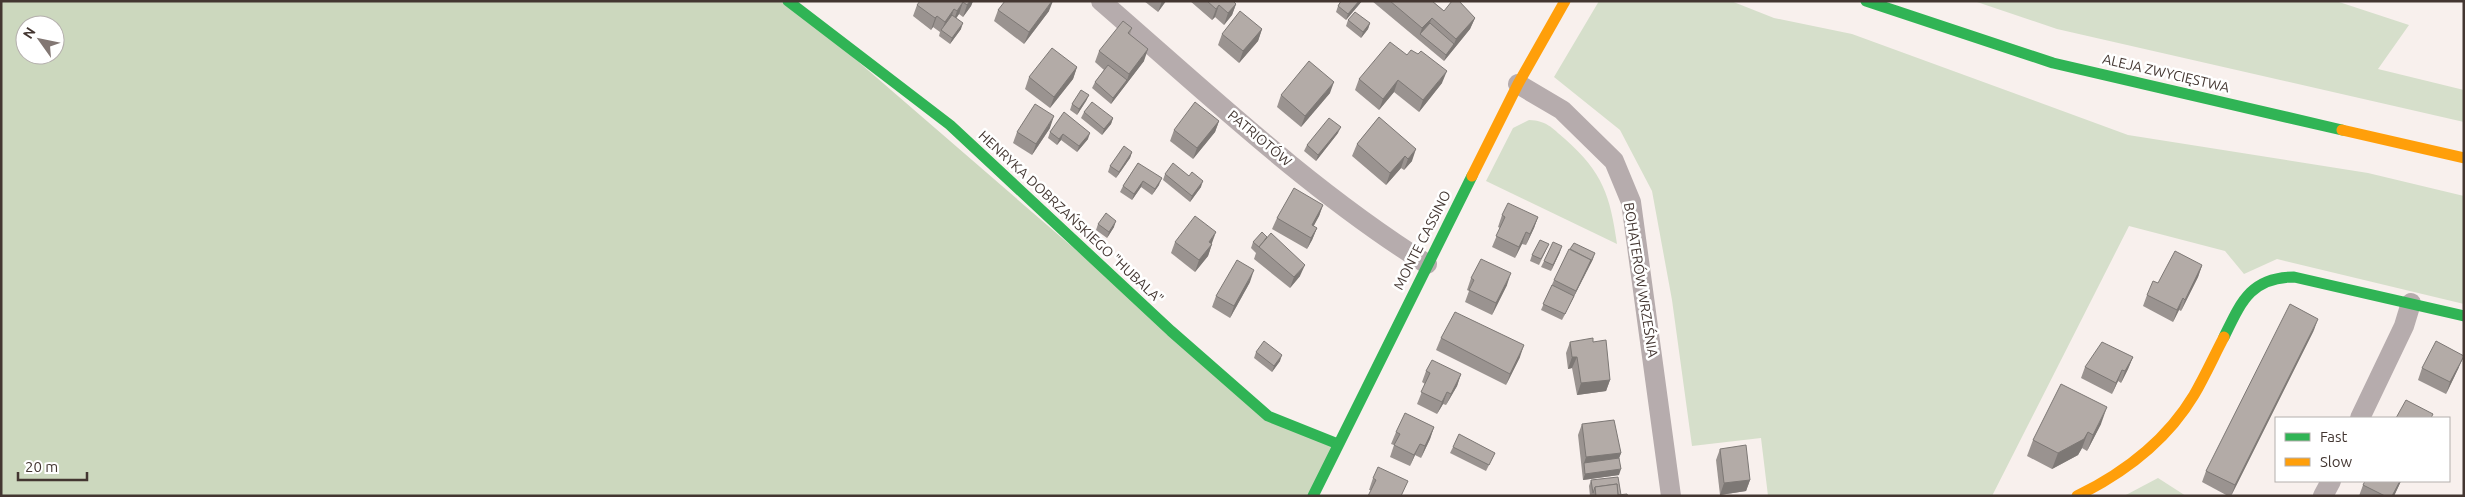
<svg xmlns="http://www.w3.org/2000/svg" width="2465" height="497" font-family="Ubuntu,sans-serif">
<rect width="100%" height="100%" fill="#f8f0ed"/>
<g fill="#d6dfcb">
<polygon points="1599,1 1731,1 1774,18 1852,34 2128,135 2368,173 2464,196 2464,304 2277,259 2244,274 2225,251 2129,226 1992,496 1768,496 1761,438 1692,446 1672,300 1652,191 1620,130 1554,77"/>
<polygon points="1974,1 2336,1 2409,25 2378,69 2464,90 2464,122 2057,29"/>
<path d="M1529,120C1547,121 1551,127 1565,139C1603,173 1610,195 1617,244L1486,181L1513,128Z"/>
<polygon points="2158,478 2186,496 2124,496"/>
</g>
<path fill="#ccd8be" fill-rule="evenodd" d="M1,1H788L1268,416L1338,444L1313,496H1ZM25,25H55V55H25Z"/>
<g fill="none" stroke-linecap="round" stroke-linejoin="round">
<g stroke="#b6acad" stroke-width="20">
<path d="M1101,1C1206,92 1309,190 1427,264"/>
<polyline points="1518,84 1562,110 1614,161 1631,202 1671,496"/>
<polyline points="2360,418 2404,326 2411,303"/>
<polyline points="2323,496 2331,481"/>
</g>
<g stroke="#30b455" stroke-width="11">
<polyline points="788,1 950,125 1171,331 1268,416 1338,444"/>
<polyline points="1866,1 2053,63 2342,130"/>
<path d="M2224,337C2241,302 2251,277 2294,277L2464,316"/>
<polyline points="1313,496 1472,176"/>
</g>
<g stroke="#ff9f0a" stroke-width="11">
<polyline points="2342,130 2464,158"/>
<polyline points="1472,176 1518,84 1565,1"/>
<path d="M2077,496C2124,473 2167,440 2194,395C2205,376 2214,356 2224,337"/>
</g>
</g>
<g fill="#9a9390">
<polygon points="973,1 971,6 963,17 959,14 956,18 961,29 950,44 939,36 940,32 933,27 931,30 913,16 917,5"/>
<polygon points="1144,1 1166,1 1158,12"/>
<polygon points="1190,1 1233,1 1236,4 1232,15 1224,25 1215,17 1212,20"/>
<polygon points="1341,1 1362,1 1346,20 1336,12 1338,6"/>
<polygon points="1372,1 1432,1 1444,11 1475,18 1470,29 1444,61"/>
<polygon points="998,10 1049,11 1024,44 994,21"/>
<polygon points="1348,20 1370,23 1368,29 1361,38 1346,26"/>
<polygon points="1132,28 1130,34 1144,61 1111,104 1092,88 1095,82 1104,70 1095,62 1099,51"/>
<polygon points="1262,29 1258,41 1239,63 1218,45 1222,34"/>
<polygon points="1077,67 1073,79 1050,108 1025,89 1029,77"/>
<polygon points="1359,79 1442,83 1419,112 1394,92 1379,110 1355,90"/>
<polygon points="1330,93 1301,127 1277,107 1281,95"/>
<polygon points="1089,95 1086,101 1077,115 1070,110 1072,104"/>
<polygon points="1084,112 1113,118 1111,124 1102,135 1081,118"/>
<polygon points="1379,117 1412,161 1404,170 1401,168 1386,185 1352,156 1357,144"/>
<polygon points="1219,121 1215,132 1193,159 1170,141 1174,130"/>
<polygon points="1050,128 1032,155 1013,143 1017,132"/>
<polygon points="1050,132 1088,139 1077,152 1061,140 1057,145 1048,138"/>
<polygon points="1338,133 1316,161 1304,151 1307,145"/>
<polygon points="1132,152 1130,158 1116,178 1108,172 1110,166"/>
<polygon points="1138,163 1159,185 1152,195 1141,187 1132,200 1120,192 1123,186"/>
<polygon points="1165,174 1201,187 1190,202 1163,180"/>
<polygon points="1323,205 1319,216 1313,226 1317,228 1312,240 1307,249 1272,229 1277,218"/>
<polygon points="1502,215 1538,217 1534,228 1526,245 1522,244 1515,258 1492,247 1500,228 1498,227"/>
<polygon points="1098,224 1114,227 1107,238 1096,230"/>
<polygon points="1267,237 1300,276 1290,288 1254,259 1256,253 1251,248 1253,242"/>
<polygon points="1175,242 1212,244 1208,256 1195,272 1171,253"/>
<polygon points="1549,244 1539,265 1530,261 1532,255"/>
<polygon points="1560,252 1551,271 1541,267 1544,261"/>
<polygon points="1593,259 1562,320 1541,310 1554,280"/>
<polygon points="2202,266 2198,277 2181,311 2179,310 2173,322 2143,306 2147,295 2158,283"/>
<polygon points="1471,278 1507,285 1492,315 1465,302 1469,291 1467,290"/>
<polygon points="1250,282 1230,318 1212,307 1216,296"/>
<polygon points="2314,330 2231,496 2228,496 2202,482 2206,471"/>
<polygon points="1441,338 1520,357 1506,385 1436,350"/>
<polygon points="1570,342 1593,342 1610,380 1606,391 1577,395 1572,368 1568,369 1566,353"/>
<polygon points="1256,352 1280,361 1272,372 1254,358"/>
<polygon points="2133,357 2128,369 2121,383 2118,381 2112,394 2081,378 2085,367"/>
<polygon points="2459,367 2446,394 2418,380 2422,368"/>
<polygon points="1426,371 1461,374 1457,386 1446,405 1443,404 1437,414 1417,404 1425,384 1422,382"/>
<polygon points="1582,424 1621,453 1619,458 1619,475 1583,480 1578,435"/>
<polygon points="2101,424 2087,451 2082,448 2078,455 2052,469 2027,456 2033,440"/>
<polygon points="1434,427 1430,439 1421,458 1415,455 1410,466 1390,457 1394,445 1391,444 1396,432"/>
<polygon points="1453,447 1495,453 1486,471 1450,453"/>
<polygon points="1720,449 1750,480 1746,491 1720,495 1716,460"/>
<polygon points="1373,478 1403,493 1369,490"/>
<polygon points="1591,480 1621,495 1628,496 1590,496 1589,486"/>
<polygon points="2401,481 2394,496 2359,496 2363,485"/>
</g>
<g fill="#7d7875">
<polygon points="970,1 973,1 971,6 963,17 967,5"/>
<polygon points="1052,1 1053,1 1049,11 1024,44 1029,32"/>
<polygon points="1162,1 1166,1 1158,12"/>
<polygon points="1359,1 1362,1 1346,20 1348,14"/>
<polygon points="963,2 959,14 953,23 957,11"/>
<polygon points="1236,4 1232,15 1224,25 1228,13"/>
<polygon points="1219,5 1215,17 1212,20 1216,9"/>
<polygon points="954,9 950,21 942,30 945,22"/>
<polygon points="937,16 933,27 931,30 935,18"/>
<polygon points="1432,18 1427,29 1420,34 1422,28"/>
<polygon points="1475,18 1470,29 1444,61 1446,55 1454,44 1456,39"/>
<polygon points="963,23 961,29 950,44 952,38"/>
<polygon points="1370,23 1368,29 1361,38 1363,32"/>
<polygon points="1262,29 1258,41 1239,63 1243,51"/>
<polygon points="1148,49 1144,61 1111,104 1113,98 1127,80 1129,74"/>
<polygon points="1077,67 1073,79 1050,108 1054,97"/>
<polygon points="1447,71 1442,83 1419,112 1423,100"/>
<polygon points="1398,80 1394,92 1379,110 1383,99"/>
<polygon points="1334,82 1330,93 1301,127 1305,116"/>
<polygon points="1089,95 1086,101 1077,115 1079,109"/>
<polygon points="1054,116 1050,128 1032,155 1036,144"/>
<polygon points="1113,118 1111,124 1102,135 1104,129"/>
<polygon points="1219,121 1215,132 1193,159 1197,148"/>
<polygon points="1341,127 1338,133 1316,161 1318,155"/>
<polygon points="1090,133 1088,139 1077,152 1079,146"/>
<polygon points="1063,134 1061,140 1057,145 1059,139"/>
<polygon points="1416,149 1412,161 1404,170 1408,159"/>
<polygon points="1132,152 1130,158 1116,178 1119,172"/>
<polygon points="1405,156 1401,168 1386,185 1390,173"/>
<polygon points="1162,178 1159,185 1152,195 1155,189"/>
<polygon points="1143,181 1141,187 1132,200 1134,194"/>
<polygon points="1203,181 1201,187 1190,202 1192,196"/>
<polygon points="1323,205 1319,216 1308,237 1312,225"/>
<polygon points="1538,217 1534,228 1526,245 1530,234"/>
<polygon points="1116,221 1114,227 1107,238 1109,232"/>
<polygon points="1317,228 1312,240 1307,249 1311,238"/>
<polygon points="1216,232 1212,243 1204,253 1209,242"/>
<polygon points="1526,232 1522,244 1515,258 1519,247"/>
<polygon points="1212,244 1208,256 1195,272 1199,260"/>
<polygon points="1562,246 1560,252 1551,271 1553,265"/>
<polygon points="1595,253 1593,259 1562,320 1576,291"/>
<polygon points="1305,265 1300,276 1290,288 1294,277"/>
<polygon points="2202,265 2198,277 2181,311 2185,300"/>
<polygon points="1254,270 1250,282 1230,318 1234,306"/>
<polygon points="1511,273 1507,285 1492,315 1496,303"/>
<polygon points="2183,298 2179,310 2173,322 2177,310"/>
<polygon points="2318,319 2314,330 2231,496 2235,485"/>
<polygon points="1524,345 1520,357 1506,385 1510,374"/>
<polygon points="1282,355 1280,361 1272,372 1274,366"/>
<polygon points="2464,356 2459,367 2446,394 2450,382"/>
<polygon points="1572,357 1577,357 1572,368 1568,369"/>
<polygon points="2133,357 2128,369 2121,383 2125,371"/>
<polygon points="2122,370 2118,381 2112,394 2116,383"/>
<polygon points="1461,374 1457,386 1446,405 1451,394"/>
<polygon points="1610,380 1606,391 1577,395 1581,383"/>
<polygon points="1447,392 1443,404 1437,414 1442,402"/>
<polygon points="2107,407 2101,424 2087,451 2093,435"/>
<polygon points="1434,427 1430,439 1421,458 1425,446"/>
<polygon points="2088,432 2082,448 2078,455 2052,469 2058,453"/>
<polygon points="1420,444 1410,466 1414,455"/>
<polygon points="1621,453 1617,464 1584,463 1582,469 1586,457"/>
<polygon points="1621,469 1619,475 1583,480 1585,474"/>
<polygon points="1750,480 1746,491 1720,495 1724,483"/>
<polygon points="2400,481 2401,481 2394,496 2392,496"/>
</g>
<g fill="#b3aba7" stroke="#7d7875">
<polygon points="920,1 970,1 967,5 963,2 957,11 954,9 945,22 937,16 935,18 917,5"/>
<polygon points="1005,1 1052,1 1029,32 998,10"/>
<polygon points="1207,1 1233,1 1236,4 1228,13 1219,5 1216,9"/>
<polygon points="1341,1 1359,1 1348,14 1338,6"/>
<polygon points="1390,1 1432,1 1444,11 1452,1 1459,1 1475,18 1456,39 1432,18 1422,28"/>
<polygon points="1240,11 1262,29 1243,51 1222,34"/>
<polygon points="1355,12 1370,23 1363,32 1348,20"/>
<polygon points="952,15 963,23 952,38 941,30"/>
<polygon points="1123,21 1132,28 1128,33 1148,49 1129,74 1099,51"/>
<polygon points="1430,23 1454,44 1446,55 1420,34"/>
<polygon points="1390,42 1407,55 1411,50 1418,54 1421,51 1447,71 1423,100 1398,80 1383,99 1359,79"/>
<polygon points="1052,48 1077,67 1054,97 1029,77"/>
<polygon points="1309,61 1334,82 1305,116 1281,95"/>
<polygon points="1108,65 1127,80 1113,98 1095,82"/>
<polygon points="1081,90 1089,95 1079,109 1072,104"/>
<polygon points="1092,102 1113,118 1104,129 1084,112"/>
<polygon points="1195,102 1219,121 1197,148 1174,130"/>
<polygon points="1035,104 1054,116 1036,144 1017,132"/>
<polygon points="1064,112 1090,133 1079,146 1063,134 1059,139 1050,132"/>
<polygon points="1379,117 1416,149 1408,159 1405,156 1390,173 1357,144"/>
<polygon points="1329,118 1341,127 1318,155 1307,145"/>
<polygon points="1124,146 1132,152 1119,172 1110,166"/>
<polygon points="1138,163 1162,178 1155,189 1143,181 1134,194 1123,186"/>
<polygon points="1173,163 1189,176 1192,172 1203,181 1192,196 1165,174"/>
<polygon points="1294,188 1323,205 1312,225 1317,228 1311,238 1277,218"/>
<polygon points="1508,203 1538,217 1530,234 1526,232 1519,247 1496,236 1505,217 1502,215"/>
<polygon points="1106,213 1116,221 1109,232 1098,224"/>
<polygon points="1195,216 1216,232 1209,242 1212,244 1199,260 1175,242"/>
<polygon points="1262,232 1267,237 1259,247 1253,242"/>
<polygon points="1271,233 1305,265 1294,277 1259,247"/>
<polygon points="1540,240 1549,244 1541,259 1532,255"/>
<polygon points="1553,242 1562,246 1553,265 1544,261"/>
<polygon points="1574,243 1595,253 1589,265 1591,260 1570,249"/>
<polygon points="1569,249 1591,260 1576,291 1554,280"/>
<polygon points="2175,251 2202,265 2185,300 2183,298 2177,310 2147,295 2153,281 2158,283"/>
<polygon points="1481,259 1511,273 1496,303 1469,290 1474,280 1471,278"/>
<polygon points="1237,260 1254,270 1234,306 1216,296"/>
<polygon points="1552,285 1574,296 1565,314 1543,304"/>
<polygon points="2290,304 2318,319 2235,485 2206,471"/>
<polygon points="1455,312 1524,345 1510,374 1441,338"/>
<polygon points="1593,338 1593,342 1606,340 1610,380 1581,383 1577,357 1572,357 1570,342"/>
<polygon points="1264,341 1282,355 1274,366 1256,352"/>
<polygon points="2436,341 2464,356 2450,382 2422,368"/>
<polygon points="2102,342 2133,357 2125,371 2122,370 2116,383 2085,367"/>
<polygon points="1432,360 1461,374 1451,394 1447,392 1442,402 1421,392 1430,373 1426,371"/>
<polygon points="2061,384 2107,407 2093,435 2088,432 2084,439 2058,453 2033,440"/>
<polygon points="2406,400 2433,414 2431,418 2396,418"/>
<polygon points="1405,413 1434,427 1425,446 1420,444 1414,455 1394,445 1400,434 1396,432"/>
<polygon points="1614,420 1621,453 1586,457 1582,424"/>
<polygon points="1459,434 1495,453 1489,465 1453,447"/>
<polygon points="1746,445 1750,480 1724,483 1720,449"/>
<polygon points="1619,458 1621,469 1585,474 1584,463"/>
<polygon points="1378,467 1408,481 1401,496 1368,496 1376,480 1373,478"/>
<polygon points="1618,477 1621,495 1618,495 1617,484 1595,487 1593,493 1591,480"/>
<polygon points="2365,481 2400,481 2392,496 2385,496 2363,485"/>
<polygon points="1617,484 1618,495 1627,494 1628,496 1596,496 1595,487"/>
</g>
<g text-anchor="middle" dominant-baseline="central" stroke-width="5" stroke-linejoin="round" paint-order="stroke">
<g font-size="14" fill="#433631" stroke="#fff">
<text transform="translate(2166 73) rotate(13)">ALEJA ZWYCIĘSTWA</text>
<text transform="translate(1260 138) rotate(40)">PATRIOTÓW</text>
<text transform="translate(1071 217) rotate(43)">HENRYKA DOBRZAŃSKIEGO "HUBALA"</text>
<text transform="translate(1422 240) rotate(-63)">MONTE CASSINO</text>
<text transform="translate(1641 280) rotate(81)">BOHATERÓW WRZEŚNIA</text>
</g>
</g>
<rect width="2465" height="497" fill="none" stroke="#433631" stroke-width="5"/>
<rect x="2275" y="417" width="175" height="65" fill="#ffffff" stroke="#b4afad"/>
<rect x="2285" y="433" width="25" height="8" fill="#30b455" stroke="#b4afad"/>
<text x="2320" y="442" font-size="15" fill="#433631">Fast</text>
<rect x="2285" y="458" width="25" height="8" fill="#ff9f0a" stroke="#b4afad"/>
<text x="2320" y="467" font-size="15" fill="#433631">Slow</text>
<g transform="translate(40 40) rotate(303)"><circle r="24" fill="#ffffff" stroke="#b4afad"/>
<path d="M0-4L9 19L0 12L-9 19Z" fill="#827773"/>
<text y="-8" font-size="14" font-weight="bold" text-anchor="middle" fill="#433631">N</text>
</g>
<path d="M18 472v8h69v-8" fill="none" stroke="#433631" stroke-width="2.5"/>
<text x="25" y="472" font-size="15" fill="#433631" stroke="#ffffff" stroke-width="4" paint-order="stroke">20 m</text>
</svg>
